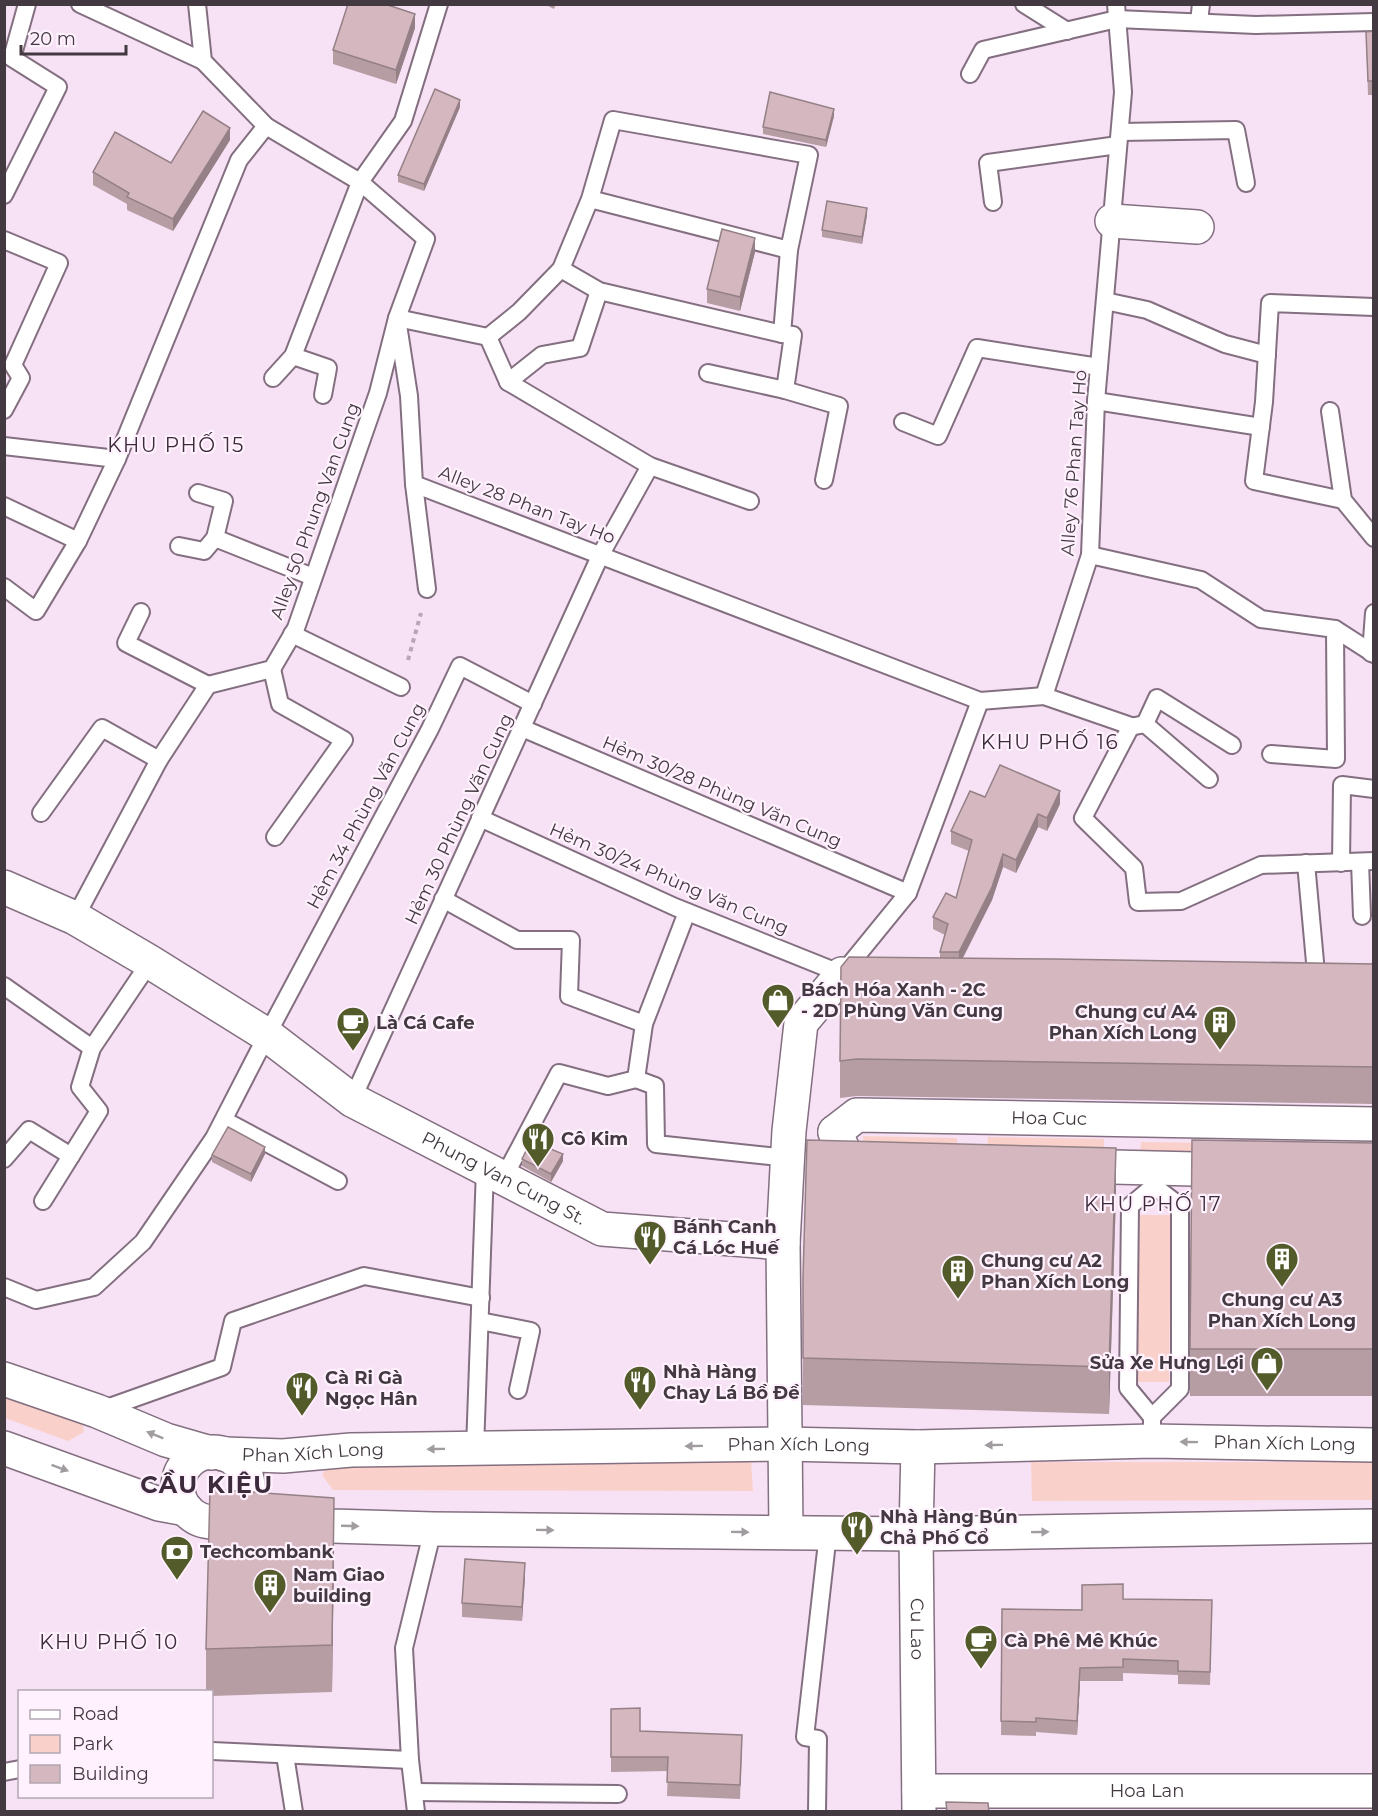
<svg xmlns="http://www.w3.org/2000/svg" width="1378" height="1816" font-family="Montserrat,sans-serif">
<rect width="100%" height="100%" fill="#f7e1f4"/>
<g fill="#fad1ca">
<polygon points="863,1136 957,1138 957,1149 864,1147"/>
<polygon points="988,1137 1104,1139 1104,1150 987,1148"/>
<polygon points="1141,1142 1212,1143 1212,1155 1140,1154"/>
<polygon points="1140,1215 1171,1215 1169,1382 1136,1382"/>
<polygon points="5,1390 82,1417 84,1432 68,1441 5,1418"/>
<polygon points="751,1459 753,1491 333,1490 322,1475 331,1461"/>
<polygon points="1031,1462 1373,1462 1373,1500 1032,1501"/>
</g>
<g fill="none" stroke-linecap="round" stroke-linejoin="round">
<g stroke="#836f80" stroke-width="20">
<g id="lane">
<polyline points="80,4 203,61"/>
<polyline points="197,4 203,61 266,126 360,182 426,239 397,318 409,396 414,484 980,701"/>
<polyline points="1024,4 1067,31"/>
<polyline points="1116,4 1123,92 1096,401 1090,555 1044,696 1131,726 1083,818 1134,868 1138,902 1181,901 1261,865 1374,861"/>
<polyline points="1199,22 1201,4"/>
<polyline points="970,74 983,50 1117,19 1256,25 1374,22"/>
<polyline points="1120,132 1236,130 1246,183"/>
<polyline points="4,195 58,87 12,58 27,4"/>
<polyline points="993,202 988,163 1118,145"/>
<polyline points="4,240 59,263 13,365 21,378 4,410"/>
<polyline points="561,269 599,291 782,334 789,250"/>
<polyline points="1105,301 1147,310 1225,344 1267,355"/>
<polyline points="782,334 793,335 785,390"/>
<polyline points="488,337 508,382 650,466 750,501"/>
<polyline points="293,356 328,368 323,395"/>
<polyline points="708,373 785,390 839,406 824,480"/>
<polyline points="273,378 293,356 360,182 403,121 439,4"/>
<polyline points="508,382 542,355 580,348 599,291"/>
<polyline points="1096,401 1261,427"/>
<polyline points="1330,411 1343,500 1374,538"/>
<polyline points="903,422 938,436 977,348 1099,367"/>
<polyline points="4,446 117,459"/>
<polyline points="414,484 427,589"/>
<polyline points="198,493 224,501 215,538 313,577"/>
<polyline points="1343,500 1254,481 1264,402 1270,303 1374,307"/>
<polyline points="4,506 78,541"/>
<polyline points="179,546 204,551 215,538"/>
<polyline points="1090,555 1201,580 1261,619 1335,629 1374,654"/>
<polyline points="4,587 36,611 78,541 117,459 239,160 266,126"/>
<polyline points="141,612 126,643 208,685"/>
<polyline points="292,634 401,687"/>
<polyline points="1371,653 1374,613"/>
<polyline points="272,669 280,704 344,740 275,837"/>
<polyline points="1145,724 1157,698 1232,745"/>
<polyline points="1135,726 1145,724 1209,779"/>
<polyline points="522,728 908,893"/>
<polyline points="1271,754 1336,759 1335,629"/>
<polyline points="41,813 102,728 159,760"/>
<polyline points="480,818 675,907 842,974 848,974"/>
<polyline points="1360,862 1362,916"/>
<polyline points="1306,863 1316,973"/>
<polyline points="1341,863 1342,785 1374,789"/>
<polyline points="443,899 517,940 571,940 569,996 644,1024"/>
<polyline points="75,918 159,760 208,685 272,669 296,628 378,393 397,318 488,337 519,312 561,269 590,199 789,250 809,155 613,120 590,199"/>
<polyline points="842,974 908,893 980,701 1044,696"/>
<polyline points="4,986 92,1048"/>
<polyline points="636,1079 655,1086 656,1144 788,1158"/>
<polyline points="352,1100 601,554 650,466"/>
<polyline points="224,1120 338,1181"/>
<polyline points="4,1159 29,1130 71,1156"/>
<polyline points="503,1179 559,1073 608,1086 636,1079 644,1024 687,912"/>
<polyline points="43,1201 99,1111 80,1087 92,1048 150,962"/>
<polyline points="4,1287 36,1300 94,1287 143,1242 214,1138 267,1035 430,729 460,666 533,704"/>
<polyline points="480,1321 531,1331 518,1390"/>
<polyline points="101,1410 222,1367 233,1321 364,1276 481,1298"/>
<polyline points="1152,1417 1180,1389 1180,1206 1154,1186"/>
<polyline points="1152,1441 1152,1417 1128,1388 1130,1206 1154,1186 1153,1168"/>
<polyline points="475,1449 485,1169"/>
<polyline points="212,1751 410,1760"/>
<polyline points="285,1755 294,1812"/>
<polyline points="4,1772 20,1769"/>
<polyline points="414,1792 618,1794"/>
<polyline points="416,1812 410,1760 404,1648 433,1529"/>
<polyline points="817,1812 818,1739 805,1737 828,1533"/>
</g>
</g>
<g stroke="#836f80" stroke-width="36">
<g id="street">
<polyline points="1112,221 1197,227"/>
<path id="s1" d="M4,887L75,918L150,962L267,1035L352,1100L602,1229L783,1243L786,1532"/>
<polyline points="835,1132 848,1160 870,1161"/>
<path id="s2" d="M835,1132L857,1115L1374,1124"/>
<polyline points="1071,1166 1236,1170"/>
<polyline points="783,1243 789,1131 801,1023 842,974"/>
<path id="s3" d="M918,1447L916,1534L919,1812"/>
<path id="s4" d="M919,1791H1374"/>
</g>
</g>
<g stroke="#836f80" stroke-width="36">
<g id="secondary">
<polyline points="4,1379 97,1411 166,1440 211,1453"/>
<polyline points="4,1448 159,1504 186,1509"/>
<circle cx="213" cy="1487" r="35"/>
<path id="s5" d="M223,1454L283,1456L351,1450L784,1444L918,1447L1152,1441L1374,1445"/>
<polyline points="290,1522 332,1526 433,1529 916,1534 1374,1526"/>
</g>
</g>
<polyline stroke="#b7a6b5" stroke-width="4" stroke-dasharray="4.5 4.5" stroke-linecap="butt" points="408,660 421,613"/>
<use href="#lane" stroke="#fff" stroke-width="16"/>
<use href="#street" stroke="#fff" stroke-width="33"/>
<use href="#secondary" stroke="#fff" stroke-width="33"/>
</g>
<g fill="#b69da4">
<polygon points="544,4 556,4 554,9"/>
<polygon points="415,28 396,84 333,64 333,50"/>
<polygon points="1374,31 1374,95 1368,95 1366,32"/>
<polygon points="460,107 424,191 398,182 398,175"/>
<polygon points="834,116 826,147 763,134 763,127"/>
<polygon points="230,140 173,231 127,210 127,204 93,185 93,172 171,163"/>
<polygon points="867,215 862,244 822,237 822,230"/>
<polygon points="755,252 740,311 707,303 707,289"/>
<polygon points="985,797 1060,804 1047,831 1038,827 1016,873 1003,867 992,900 963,958 1374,964 1374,1104 857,1096 840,1098 840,1061 940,958 940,952 945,935 933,929 933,917 956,898 969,851 951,844 951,831"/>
<polygon points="1374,1143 1374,1396 1190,1396 1190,1349"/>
<polygon points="265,1154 251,1182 212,1162 212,1155"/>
<polygon points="522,1159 563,1161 551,1182 522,1166"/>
<polygon points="1116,1195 1109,1414 803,1405 803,1277"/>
<polygon points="334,1545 332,1692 212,1696 212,1692 206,1692 206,1649"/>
<polygon points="525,1577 522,1621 462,1617 462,1603"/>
<polygon points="1123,1599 1212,1600 1210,1685 1178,1684 1178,1675 1123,1673 1123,1681 1080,1681 1077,1735 1036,1732 1036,1736 1001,1735 1002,1609 1082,1610"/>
<polygon points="611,1709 640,1731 742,1749 740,1799 667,1796 668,1771 611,1772"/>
</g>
<g fill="#948086">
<polygon points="415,14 415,28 396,84 396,70"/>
<polygon points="460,100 460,107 424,191 424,184"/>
<polygon points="834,109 834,116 826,147 826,140"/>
<polygon points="5,123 5,137 4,138 4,124"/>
<polygon points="230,128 230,140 173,231 173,219"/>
<polygon points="867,208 867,215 862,244 862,237"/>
<polygon points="755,238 755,252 740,311 740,297"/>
<polygon points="1060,791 1060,804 1047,831 1047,818"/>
<polygon points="1038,814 1038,827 1016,873 1016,860"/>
<polygon points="1003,854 1003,867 992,900 959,965 959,952"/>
<polygon points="265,1147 265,1154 251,1182 251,1174"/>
<polygon points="1116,1148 1116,1195 1109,1414 1109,1367"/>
<polygon points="563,1154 563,1161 551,1182 551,1174"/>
<polygon points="334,1498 334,1545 332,1692 332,1645"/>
<polygon points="525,1563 525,1577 522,1621 522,1607"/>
<polygon points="1080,1668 1080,1681 1077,1735 1077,1721"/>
</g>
<g fill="#d4b7bf" stroke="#948086" stroke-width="1.5">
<polygon points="348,4 385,4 415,14 396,70 333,50"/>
<polygon points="1374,31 1374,81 1368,81 1366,32"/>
<polygon points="435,89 460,100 424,184 398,175"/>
<polygon points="770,92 834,109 826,140 763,127"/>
<polygon points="203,111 230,128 173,219 127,197 129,193 93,172 115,132 171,163"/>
<polygon points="827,201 867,208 862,237 822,230"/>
<polygon points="722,229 755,238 740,297 707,289"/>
<polygon points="1000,765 1060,791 1047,818 1038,814 1016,860 1003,854 992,887 959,952 940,952 948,924 933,917 946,893 956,898 972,840 951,831 970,791 985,797"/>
<polygon points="849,957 1054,959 1374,964 1374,1067 857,1059 840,1061 841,967"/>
<polygon points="228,1127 265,1147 251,1174 212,1155"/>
<polygon points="807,1140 1116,1148 1109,1367 803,1358 803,1277"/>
<polygon points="1192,1140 1374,1143 1374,1349 1190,1349"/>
<polygon points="531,1141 563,1154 551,1174 522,1159"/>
<polygon points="210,1489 334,1498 332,1645 206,1649"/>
<polygon points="465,1559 525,1563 522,1607 462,1603"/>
<polygon points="1123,1584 1123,1599 1212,1600 1210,1672 1178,1671 1178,1661 1123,1659 1123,1667 1080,1668 1077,1721 1036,1718 1036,1722 1001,1721 1002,1609 1082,1610 1082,1585"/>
<polygon points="640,1708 640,1731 742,1735 740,1785 667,1782 668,1757 611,1757 611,1709"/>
<polygon points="946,1802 988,1803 989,1812 947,1812"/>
</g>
<defs><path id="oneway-solid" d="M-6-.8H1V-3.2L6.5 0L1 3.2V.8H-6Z" transform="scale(1.5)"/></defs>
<g fill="#a09ca0">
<use href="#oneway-solid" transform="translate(155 1435) rotate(-158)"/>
<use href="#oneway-solid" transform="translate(1189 1442) rotate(-179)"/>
<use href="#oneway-solid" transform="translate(994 1445) rotate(179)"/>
<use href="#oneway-solid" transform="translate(694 1446) rotate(179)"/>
<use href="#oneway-solid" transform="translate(436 1449) rotate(179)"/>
<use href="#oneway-solid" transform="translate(60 1468) rotate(20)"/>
<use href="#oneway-solid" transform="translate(350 1526) rotate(2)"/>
<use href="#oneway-solid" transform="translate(545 1530) rotate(1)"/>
<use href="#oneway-solid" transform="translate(740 1532) rotate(1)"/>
<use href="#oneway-solid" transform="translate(1040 1532) rotate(-1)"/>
</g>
<defs>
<g id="shop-pin" transform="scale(1.725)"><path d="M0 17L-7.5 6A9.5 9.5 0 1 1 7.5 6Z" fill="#535b2a" stroke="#fff1fd"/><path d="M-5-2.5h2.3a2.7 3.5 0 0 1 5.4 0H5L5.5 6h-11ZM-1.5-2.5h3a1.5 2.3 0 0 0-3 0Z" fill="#fff"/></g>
<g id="building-pin" transform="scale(1.725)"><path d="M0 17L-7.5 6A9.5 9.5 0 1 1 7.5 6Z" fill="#535b2a" stroke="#fff1fd"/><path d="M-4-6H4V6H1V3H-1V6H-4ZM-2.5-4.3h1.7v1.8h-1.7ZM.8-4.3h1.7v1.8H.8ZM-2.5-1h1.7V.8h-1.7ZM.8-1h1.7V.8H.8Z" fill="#fff"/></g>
<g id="cafe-pin" transform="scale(1.725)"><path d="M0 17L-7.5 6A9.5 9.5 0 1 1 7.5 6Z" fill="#535b2a" stroke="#fff1fd"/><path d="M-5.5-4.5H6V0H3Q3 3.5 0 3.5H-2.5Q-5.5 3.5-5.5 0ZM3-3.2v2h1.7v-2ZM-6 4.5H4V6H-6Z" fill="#fff"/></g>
<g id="restaurant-pin" transform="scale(1.725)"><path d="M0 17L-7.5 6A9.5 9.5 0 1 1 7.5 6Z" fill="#535b2a" stroke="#fff1fd"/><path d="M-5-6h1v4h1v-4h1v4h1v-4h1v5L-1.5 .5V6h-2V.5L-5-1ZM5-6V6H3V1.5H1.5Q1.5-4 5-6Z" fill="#fff"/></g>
<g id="bank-pin" transform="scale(1.725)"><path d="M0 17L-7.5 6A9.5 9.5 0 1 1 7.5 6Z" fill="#535b2a" stroke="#fff1fd"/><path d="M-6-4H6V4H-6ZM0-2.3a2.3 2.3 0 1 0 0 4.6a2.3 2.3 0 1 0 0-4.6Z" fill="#fff"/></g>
</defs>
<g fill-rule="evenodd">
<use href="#shop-pin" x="778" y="1000"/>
<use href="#building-pin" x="1220" y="1022"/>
<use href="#cafe-pin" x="353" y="1023"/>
<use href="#restaurant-pin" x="538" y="1139"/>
<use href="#restaurant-pin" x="650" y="1237"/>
<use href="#building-pin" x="1282" y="1259"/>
<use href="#building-pin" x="958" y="1271"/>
<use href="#shop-pin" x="1267" y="1363"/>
<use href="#restaurant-pin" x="640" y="1382"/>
<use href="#restaurant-pin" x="302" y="1388"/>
<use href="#restaurant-pin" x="857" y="1527"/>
<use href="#bank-pin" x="177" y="1552"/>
<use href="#building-pin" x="270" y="1585"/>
<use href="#cafe-pin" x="981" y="1641"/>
</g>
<g text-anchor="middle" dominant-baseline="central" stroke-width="4.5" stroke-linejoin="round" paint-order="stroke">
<g font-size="18" fill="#423941" stroke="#fff1fd">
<text transform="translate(1074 463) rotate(-86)">Alley 76 Phan Tay Ho</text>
<text transform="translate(527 505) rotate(21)">Alley 28 Phan Tay Ho</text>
<text transform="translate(315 511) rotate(-70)">Alley 50 Phung Van Cung</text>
<text transform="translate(722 792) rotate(23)">Hẻm 30/28 Phùng Văn Cung</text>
<text transform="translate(366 806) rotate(-62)">Hẻm 34 Phùng Văn Cung</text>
<text transform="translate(459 819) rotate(-65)">Hẻm 30 Phùng Văn Cung</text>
<text transform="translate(669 879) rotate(23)">Hẻm 30/24 Phùng Văn Cung</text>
<text stroke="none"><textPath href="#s2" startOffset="220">Hoa Cuc</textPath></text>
<text stroke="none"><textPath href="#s1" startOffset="580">Phung Van Cung St.</textPath></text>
<text stroke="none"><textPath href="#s5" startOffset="1062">Phan Xích Long</textPath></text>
<text stroke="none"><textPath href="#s5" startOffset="576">Phan Xích Long</textPath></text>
<text stroke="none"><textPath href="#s5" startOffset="90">Phan Xích Long</textPath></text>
<text stroke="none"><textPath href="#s3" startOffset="182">Cu Lao</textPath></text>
<text stroke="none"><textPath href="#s4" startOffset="228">Hoa Lan</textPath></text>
</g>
<g font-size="18" font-weight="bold" fill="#423941" stroke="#fff1fd" text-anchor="start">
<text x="801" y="990">Bách Hóa Xanh - 2C<tspan x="801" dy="21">- 2D Phùng Văn Cung</tspan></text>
<text x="1197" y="1012" text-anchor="end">Chung cư A4<tspan x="1197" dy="21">Phan Xích Long</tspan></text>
<text x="376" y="1023">Là Cá Cafe</text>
<text x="561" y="1139">Cô Kim</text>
<text x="673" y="1227">Bánh Canh<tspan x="673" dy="21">Cá Lóc Huế</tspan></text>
<text x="981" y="1261">Chung cư A2<tspan x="981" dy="21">Phan Xích Long</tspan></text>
<text x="1282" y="1300" text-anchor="middle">Chung cư A3<tspan x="1282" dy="21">Phan Xích Long</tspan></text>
<text x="1244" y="1363" text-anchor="end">Sửa Xe Hưng Lợi</text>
<text x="663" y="1372">Nhà Hàng<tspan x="663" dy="21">Chay Lá Bồ Đề</tspan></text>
<text x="325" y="1378">Cà Ri Gà<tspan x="325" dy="21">Ngọc Hân</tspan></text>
<text x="880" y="1517">Nhà Hàng Bún<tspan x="880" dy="21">Chả Phố Cổ</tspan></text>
<text x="200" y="1552">Techcombank</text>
<text x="293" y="1575">Nam Giao<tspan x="293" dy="21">building</tspan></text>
<text x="1004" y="1641">Cà Phê Mê Khúc</text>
</g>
<g font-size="20" letter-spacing="1.5" fill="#3c2b3a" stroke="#fff1fd">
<text x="176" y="445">KHU PHỐ 15</text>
<text x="1050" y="742">KHU PHỐ 16</text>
<text x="1153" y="1204">KHU PHỐ 17</text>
<text x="109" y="1642">KHU PHỐ 10</text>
</g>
<g font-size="24" font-weight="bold" letter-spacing="1.5" fill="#3c2b3a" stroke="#fff1fd">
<text x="207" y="1484">CẦU KIỆU</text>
</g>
</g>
<rect width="1378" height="1816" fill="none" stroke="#423941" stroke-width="12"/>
<rect x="18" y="1690" width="195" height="108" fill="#fff1fd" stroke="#b3a7b2" stroke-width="1.5"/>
<rect x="30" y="1710" width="30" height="9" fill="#ffffff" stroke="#b3a7b2" stroke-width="1.5"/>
<text x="72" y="1720" font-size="18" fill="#423941">Road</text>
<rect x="30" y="1735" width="30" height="18" fill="#fad1ca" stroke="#b3a7b2" stroke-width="1.5"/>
<text x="72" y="1750" font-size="18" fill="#423941">Park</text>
<rect x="30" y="1765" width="30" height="18" fill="#d4b7bf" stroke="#b3a7b2" stroke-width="1.5"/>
<text x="72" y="1780" font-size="18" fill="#423941">Building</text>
<path d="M21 45v9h105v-9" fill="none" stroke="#423941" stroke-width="3"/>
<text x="30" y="45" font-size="18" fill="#423941" stroke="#fff1fd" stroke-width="4.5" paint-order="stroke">20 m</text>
</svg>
